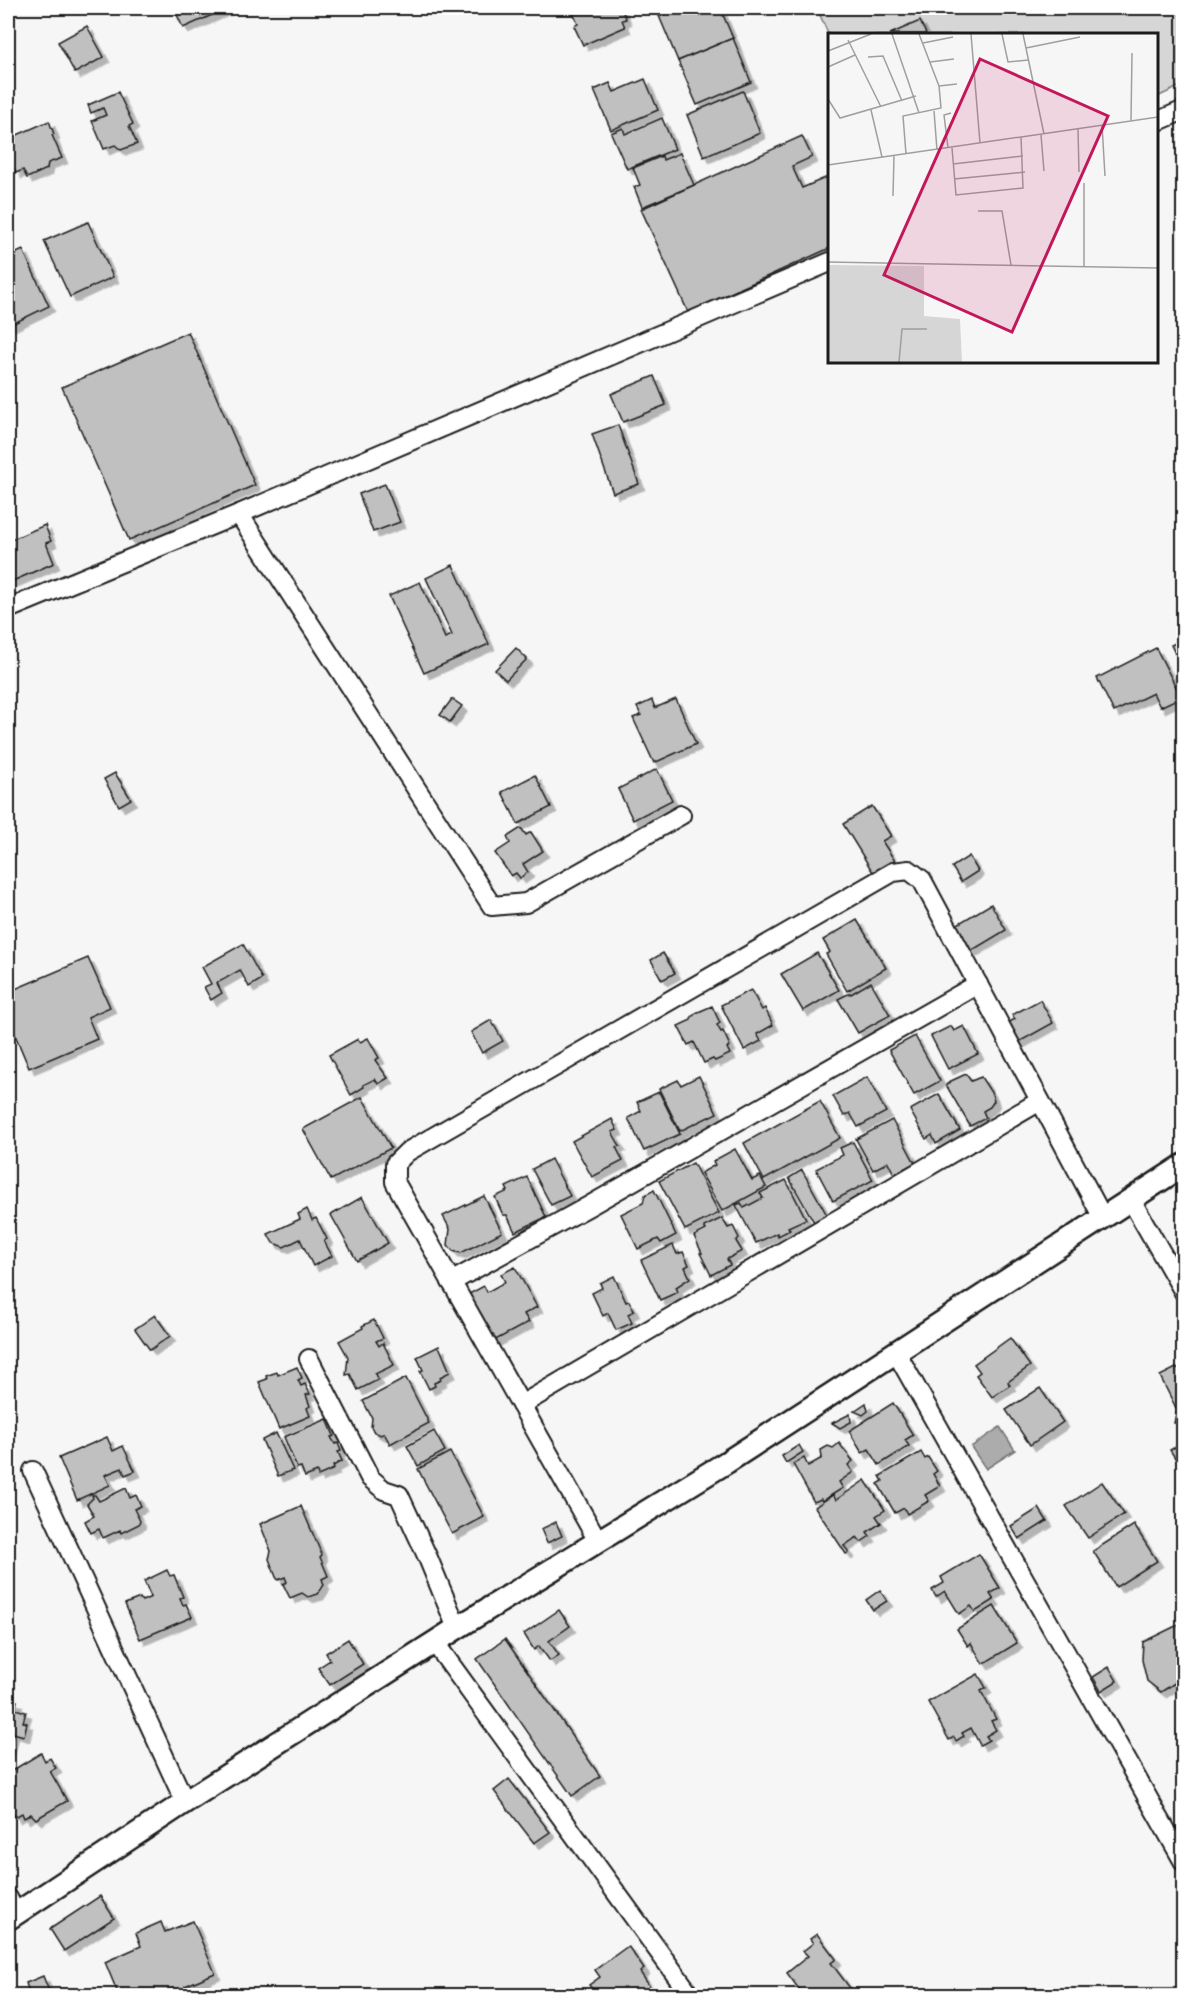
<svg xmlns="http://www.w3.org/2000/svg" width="1191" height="2003" font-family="Mali,sans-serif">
<defs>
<filter id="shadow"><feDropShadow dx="5.5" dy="5.5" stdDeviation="0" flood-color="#0004"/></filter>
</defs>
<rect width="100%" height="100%" fill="#f6f6f6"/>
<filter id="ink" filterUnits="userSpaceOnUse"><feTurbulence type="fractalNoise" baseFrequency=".0167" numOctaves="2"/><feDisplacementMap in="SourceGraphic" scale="12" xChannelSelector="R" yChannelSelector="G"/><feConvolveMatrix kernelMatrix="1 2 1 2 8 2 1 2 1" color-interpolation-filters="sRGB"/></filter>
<g filter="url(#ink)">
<polygon fill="#d6d6d6" stroke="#797979" stroke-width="1.5" points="817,8 1183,8 1183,85 1157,97 1156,34 829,36"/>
<polygon fill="#acacac" stroke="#727272" stroke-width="1.5" points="1000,1427 1015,1450 986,1469 971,1447"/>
<g fill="#c0c0c0" stroke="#1c1c1c" stroke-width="1.5" filter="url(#shadow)">
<polygon points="174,8 228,8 183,28"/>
<polygon points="575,8 621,8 626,19 622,20 625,27 583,45 574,26 578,24 571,9"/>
<polygon points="680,8 720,8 733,38 678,61 659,16"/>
<polygon points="920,21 926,34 890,34"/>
<polygon points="87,26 104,57 75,73 58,42"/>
<polygon points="733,38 751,82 697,105 678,61"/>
<polygon points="645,79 658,110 611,130 594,90 610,83 614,92"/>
<polygon points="743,91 760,133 704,157 687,115"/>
<polygon points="118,92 133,124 129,126 137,144 121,150 115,145 104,149 92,121 106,115 103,108 91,113 88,105"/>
<polygon points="662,118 675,149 627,169 611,133 623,128 625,134"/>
<polygon points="49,121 54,134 52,135 62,158 48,163 47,169 27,178 23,170 16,173 8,152 8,139"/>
<polygon points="802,136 812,157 792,166 802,188 830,176 830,248 688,312 641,209"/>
<polygon points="680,153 694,185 642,207 634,187 640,185 633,168 662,156 663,160"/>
<polygon points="88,222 113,277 70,297 44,241"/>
<polygon points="23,250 49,306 8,326 8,257"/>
<polygon points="188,332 255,485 129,540 62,387"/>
<polygon points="654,376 666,405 623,422 611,394"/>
<polygon points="618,425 639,484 613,493 592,434"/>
<polygon points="385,484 400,522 373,532 359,494"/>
<polygon points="45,525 51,541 46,543 54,563 8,583 8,541"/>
<polygon points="453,565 489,644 424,673 389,596 420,582 445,638 452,635 426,578"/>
<polygon points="1184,639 1184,670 1183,670 1171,645"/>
<polygon points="516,648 527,659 506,680 495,670"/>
<polygon points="1156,648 1181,697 1160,707 1153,693 1114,712 1097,678"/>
<polygon points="452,699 462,706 450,722 440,715"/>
<polygon points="676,699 696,744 654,763 633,718 641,715 637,707 652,700 655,708"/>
<polygon points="657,769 672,800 633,820 618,789"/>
<polygon points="115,773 131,799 119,806 104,779"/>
<polygon points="535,775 551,807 518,824 502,792"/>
<polygon points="872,806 891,836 882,841 895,861 874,874 843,824"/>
<polygon points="521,828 526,835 531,832 543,851 523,864 528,872 520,878 516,873 511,876 495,853 510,843 507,837"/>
<polygon points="969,856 978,871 961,882 952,867"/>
<polygon points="991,904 1006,930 971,951 956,925"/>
<polygon points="857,920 886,968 847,991 826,954 830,952 823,940"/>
<polygon points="243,944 262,979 249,987 240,970 217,983 222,993 211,1000 204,987 211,984 202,967"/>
<polygon points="663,953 675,973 662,980 651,960"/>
<polygon points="817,953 839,990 803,1011 781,974"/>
<polygon points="88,958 110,1007 88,1017 97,1039 29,1068 8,1018 8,992"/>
<polygon points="871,982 890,1015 858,1033 838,999 850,993 851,994"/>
<polygon points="751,990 762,1010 765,1008 773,1025 757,1034 761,1041 744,1050 721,1005"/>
<polygon points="1040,1000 1053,1023 1017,1043 1006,1024 1015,1019 1012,1015"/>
<polygon points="712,1006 720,1023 717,1025 721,1032 723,1031 730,1046 727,1048 730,1054 715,1061 713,1059 704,1063 694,1042 688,1045 678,1026 691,1020 691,1018 696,1013"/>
<polygon points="491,1020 503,1041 482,1053 471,1032"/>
<polygon points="951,1026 954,1031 964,1026 978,1054 948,1069 931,1036"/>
<polygon points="915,1036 940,1081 914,1095 889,1050"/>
<polygon points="368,1038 379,1058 375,1060 388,1078 378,1084 375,1079 363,1085 364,1087 351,1095 329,1055 358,1039 360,1042"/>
<polygon points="966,1074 971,1081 981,1077 992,1094 994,1101 990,1107 983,1111 986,1118 970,1126 946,1085 951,1081"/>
<polygon points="699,1076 717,1113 680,1131 659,1089 678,1080 681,1085"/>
<polygon points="867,1077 886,1112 858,1127 850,1113 844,1116 833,1096"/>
<polygon points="659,1092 680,1134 644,1151 628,1118 641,1111 637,1102"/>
<polygon points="939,1094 960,1130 936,1144 932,1135 926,1139 910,1110"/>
<polygon points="362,1097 391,1148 331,1180 303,1129"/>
<polygon points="820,1101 840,1138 764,1180 744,1143"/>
<polygon points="612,1119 617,1130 612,1132 620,1146 616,1147 623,1161 592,1177 572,1141"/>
<polygon points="892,1120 915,1163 894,1174 888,1162 873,1170 856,1139"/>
<polygon points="853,1142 873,1180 833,1201 816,1169 843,1155 840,1148"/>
<polygon points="735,1149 752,1180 760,1176 766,1187 722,1211 701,1173 715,1165 713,1161"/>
<polygon points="551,1159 570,1196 551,1205 532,1169"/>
<polygon points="693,1163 719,1213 685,1230 659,1181"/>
<polygon points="802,1170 828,1217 815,1224 789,1178"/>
<polygon points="527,1177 546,1217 515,1232 507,1215 503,1215 495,1197 508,1191 506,1187"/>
<polygon points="786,1180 806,1219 788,1227 790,1230 778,1236 777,1233 756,1243 736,1205 741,1203 744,1208 763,1198 760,1193"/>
<polygon points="654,1190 676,1235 661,1243 658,1239 638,1249 621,1214 643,1203 645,1195"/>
<polygon points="484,1196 502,1232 461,1253 453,1251 448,1245 450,1229 443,1216"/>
<polygon points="362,1197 388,1243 357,1261 331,1215"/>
<polygon points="307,1209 312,1220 316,1218 327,1239 324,1241 332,1256 313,1266 300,1239 284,1247 273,1243 268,1234 300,1219 298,1214"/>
<polygon points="722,1218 728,1228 733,1226 739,1238 736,1241 742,1251 727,1259 730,1265 711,1275 700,1253 702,1253 694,1236 706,1230 704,1227"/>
<polygon points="673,1245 677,1254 683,1252 689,1265 685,1267 690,1278 676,1287 678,1292 660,1300 641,1260"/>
<polygon points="515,1267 537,1307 524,1314 529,1322 490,1343 469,1294 484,1286 487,1292 505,1282 501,1274"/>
<polygon points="614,1276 626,1302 629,1301 634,1311 628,1314 632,1323 616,1330 608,1313 603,1316 592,1293 602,1288 600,1283"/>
<polygon points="155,1315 170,1336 150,1350 135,1329"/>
<polygon points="374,1320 383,1338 376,1341 379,1346 383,1343 394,1365 375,1374 378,1380 358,1390 350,1374 346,1375 348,1357 339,1341 363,1328 362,1326"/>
<polygon points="1010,1338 1030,1366 1008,1382 1010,1385 992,1397 976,1375 980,1372 974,1364"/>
<polygon points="439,1346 450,1372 440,1377 441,1380 434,1383 435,1386 429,1389 420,1371 423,1370 417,1357"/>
<polygon points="297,1367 302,1378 298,1380 301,1386 305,1384 310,1394 306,1395 310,1406 307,1408 310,1416 279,1429 259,1382 267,1379 266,1376 277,1372 278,1375"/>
<polygon points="1176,1368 1184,1368 1184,1425 1174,1423 1177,1410 1160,1376"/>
<polygon points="406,1378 429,1423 390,1444 384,1433 381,1435 374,1432 371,1427 372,1418 363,1401"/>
<polygon points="1040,1388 1063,1422 1030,1445 1006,1410"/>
<polygon points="866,1403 868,1411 863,1415 854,1411"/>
<polygon points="893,1403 913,1435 905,1440 909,1446 879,1465 869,1449 862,1453 849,1431"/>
<polygon points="850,1414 851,1422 840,1428 832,1423"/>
<polygon points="327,1419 334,1436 331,1437 335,1444 338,1443 341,1451 338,1452 342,1461 333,1466 334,1469 318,1476 317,1472 305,1477 301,1467 297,1468 284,1437"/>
<polygon points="434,1431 445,1451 418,1466 407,1446"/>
<polygon points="276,1433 293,1470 278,1476 262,1440"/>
<polygon points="107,1437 113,1451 123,1446 135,1471 125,1475 122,1468 105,1475 110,1485 77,1500 59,1458"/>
<polygon points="1184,1442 1184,1472 1170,1450"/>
<polygon points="839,1443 853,1461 848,1465 853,1472 839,1482 843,1488 822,1501 821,1499 814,1502 793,1464 804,1458 808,1466 822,1458 821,1450 828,1446 833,1448"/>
<polygon points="799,1445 803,1452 786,1463 782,1456"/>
<polygon points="450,1452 484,1517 452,1534 418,1469"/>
<polygon points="921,1452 925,1459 928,1457 937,1471 933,1474 940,1486 925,1495 929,1501 907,1514 904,1508 895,1513 878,1484 883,1481 880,1476"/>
<polygon points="865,1480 885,1510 876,1516 881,1523 867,1532 870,1536 861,1542 857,1537 844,1546 849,1552 846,1554 815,1507 833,1495 836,1500"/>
<polygon points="1102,1482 1124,1514 1088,1538 1066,1506"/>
<polygon points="126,1488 130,1498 136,1495 141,1506 134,1509 140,1521 139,1524 121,1533 120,1530 103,1538 99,1529 91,1533 85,1521 94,1516 87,1504 93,1498 92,1495 95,1495 99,1501"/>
<polygon points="301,1506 322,1555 320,1557 328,1576 322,1579 324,1585 318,1594 308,1597 302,1593 290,1598 283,1584 287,1582 285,1577 278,1580 276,1577 269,1559 271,1551 260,1524"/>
<polygon points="1039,1508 1047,1521 1019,1539 1011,1526"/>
<polygon points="556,1522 562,1536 547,1543 541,1529"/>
<polygon points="1134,1525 1157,1561 1116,1587 1093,1551"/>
<polygon points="979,1554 1000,1588 990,1594 994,1600 975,1612 971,1606 959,1614 945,1591 936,1597 932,1590 944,1583 941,1577"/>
<polygon points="167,1570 170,1576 174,1575 183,1597 180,1598 183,1605 186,1604 192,1617 140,1639 125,1604 140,1598 142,1601 151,1597 144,1581"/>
<polygon points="880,1590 887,1601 873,1610 866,1600"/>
<polygon points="994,1606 1017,1643 983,1664 971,1643 968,1646 957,1629"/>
<polygon points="559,1610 570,1626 549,1641 559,1655 550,1661 539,1646 534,1650 524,1634"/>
<polygon points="1184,1622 1184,1677 1161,1692 1147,1681 1142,1660 1143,1642"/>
<polygon points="348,1639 363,1664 330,1685 318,1668 330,1660 326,1653"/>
<polygon points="505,1639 600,1776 572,1796 477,1659"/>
<polygon points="1109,1667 1117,1681 1101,1691 1093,1677"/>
<polygon points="978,1674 986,1688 981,1691 996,1719 991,1721 996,1730 986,1736 989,1740 980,1745 971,1728 962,1733 964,1736 956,1741 954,1737 949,1740 928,1702"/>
<polygon points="8,1699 17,1701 15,1709 26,1712 23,1722 27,1723 24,1736 13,1733 8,1754"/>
<polygon points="41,1753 45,1761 50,1758 56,1768 50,1771 67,1801 36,1819 31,1814 24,1818 22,1813 15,1817 11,1810 8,1812 8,1773"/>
<polygon points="509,1779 550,1832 534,1843 494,1791"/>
<polygon points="100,1896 114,1918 64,1951 50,1929"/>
<polygon points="193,1921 215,1973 185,1986 189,1996 119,1996 105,1962 141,1946 136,1933 161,1922 165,1932"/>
<polygon points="817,1934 836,1959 831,1963 856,1996 804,1996 787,1973 808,1956 803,1951 813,1943 810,1939"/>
<polygon points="628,1946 644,1969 640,1972 656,1996 597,1996 589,1985 600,1977 595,1970"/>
<polygon points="43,1976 51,1996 30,1996 26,1983"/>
</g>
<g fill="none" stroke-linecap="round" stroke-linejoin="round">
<g stroke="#1c1c1c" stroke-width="22">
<g id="minor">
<polyline points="1156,122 1184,110"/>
<polyline points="239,514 492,906 526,903 681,815"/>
<polyline points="8,609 239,514 830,262"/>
<polyline points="1131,1200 1184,1292"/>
<polyline points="451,1282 589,1206 978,984"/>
<polyline points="896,1352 1184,1862"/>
<polyline points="309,1359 370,1478 384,1490 399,1495 428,1558 457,1628"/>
<polyline points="521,1405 1040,1101"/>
<polyline points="33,1471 185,1802"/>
<polyline points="598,1541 395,1182 395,1164 407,1152 893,872 909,870 922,880 1103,1218"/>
<polyline points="435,1643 691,1996"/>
<polyline points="8,1898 16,1914"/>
</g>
</g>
<g stroke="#1c1c1c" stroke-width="26">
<polyline id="tertiary" points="8,1919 185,1802 457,1628 727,1462 1184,1165"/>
</g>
<use href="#minor" stroke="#fff" stroke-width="18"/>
<use href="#tertiary" stroke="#fff" stroke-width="21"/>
</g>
</g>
<g transform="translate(828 33)">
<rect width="330" height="330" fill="#f6f6f6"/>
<path d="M0,232L96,233V283L132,286L134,329H0Z" fill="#d6d6d6"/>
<path fill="none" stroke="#9f9f9f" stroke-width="1.5" d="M64,1L91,80M143,1L152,110M174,1L180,29L200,27M195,1L216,101M20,7L53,74M95,10L125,4M198,15L252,4M0,18L43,1M40,24L55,23L74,68M102,29L126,26M0,34L27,22M111,53L129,51M0,66L12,85L88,63M43,77L54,124M106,78L109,117M303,88L304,20M274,92L277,143M250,96L251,139M213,102L216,138M120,115L116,82L123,80M124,115L128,162L195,155L193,104M78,121L75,83L113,75L111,53L91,1M125,131L195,123M0,132L330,84M126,146L197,139M256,150V234M65,163L66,123M150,178H174L183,232M0,229L330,235M71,329L74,296H99"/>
<path fill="#c2185b" fill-opacity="0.15" stroke="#c2185b" stroke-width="3" d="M152,26L280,83L184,299L56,242Z"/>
<rect width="330" height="330" fill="none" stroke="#1c1c1c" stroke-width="3"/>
</g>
<rect width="1191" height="2003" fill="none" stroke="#fff" stroke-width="30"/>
<rect x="15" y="15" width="1161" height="1973" fill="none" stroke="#1c1c1c" stroke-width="2" filter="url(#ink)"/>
</svg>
